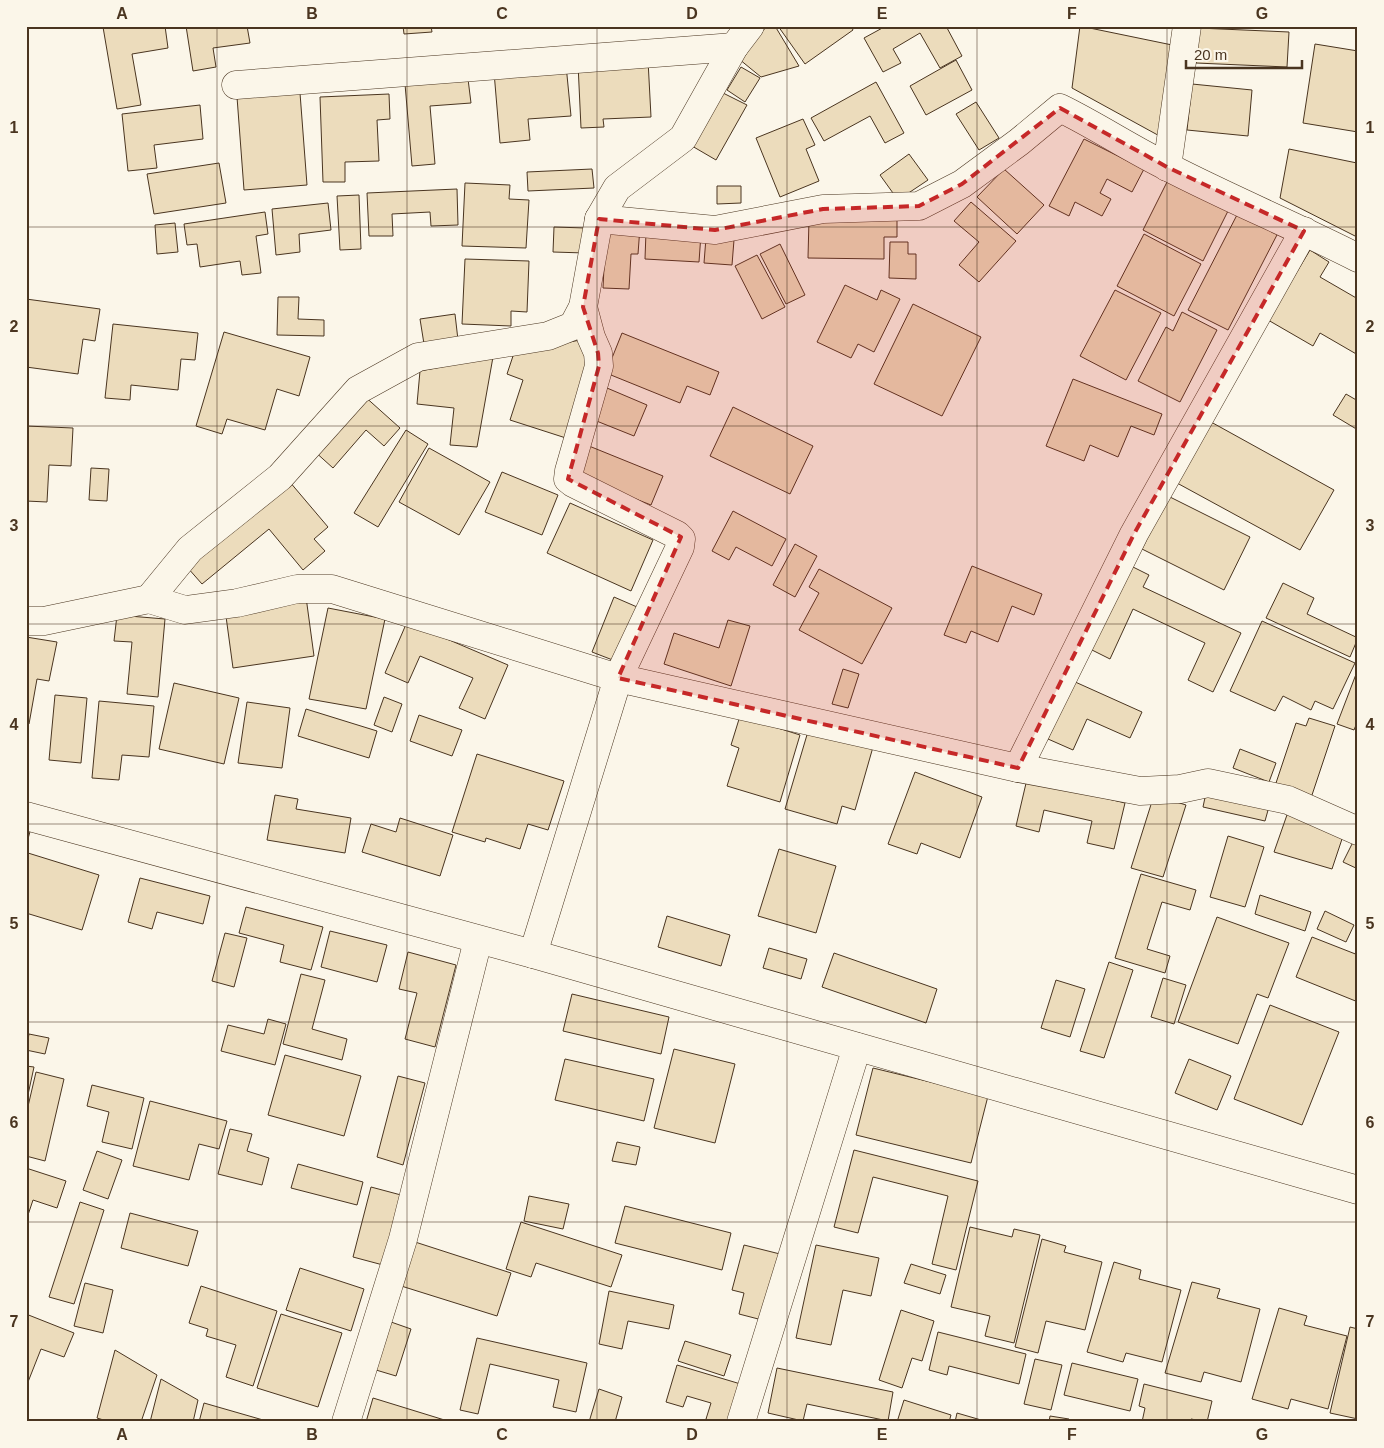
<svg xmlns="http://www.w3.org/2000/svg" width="1384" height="1448" font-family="Arial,sans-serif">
<rect width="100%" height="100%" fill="#fbf6e9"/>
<g fill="#ecdcbc" stroke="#4a3520">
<polygon points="165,26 168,48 132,54 141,105 117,109 103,27"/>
<polygon points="186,26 247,26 250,43 213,48 216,67 193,71"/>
<polygon points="403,26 431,26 432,32 404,34"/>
<polygon points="767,26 775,26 799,66 761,77 739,59"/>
<polygon points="778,26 851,26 853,30 805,64"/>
<polygon points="886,26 946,26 962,56 940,68 920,33 893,49 901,63 883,72 864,38"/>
<polygon points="1080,26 1177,46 1165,139 1072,88"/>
<polygon points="1198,28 1289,32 1287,67 1196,63"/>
<polygon points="1315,44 1358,51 1358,132 1303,123"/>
<polygon points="648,60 651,117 603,119 604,127 581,128 578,64"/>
<polygon points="956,60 972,90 926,115 910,86"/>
<polygon points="566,65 571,116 528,119 530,140 500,143 494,72"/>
<polygon points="741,67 760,78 745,102 727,90"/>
<polygon points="468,79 471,103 430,106 435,164 412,166 405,84"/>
<polygon points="876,82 904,133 885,143 870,116 824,141 811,118"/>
<polygon points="1192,84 1252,90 1248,136 1187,130"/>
<polygon points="300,93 307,185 244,190 237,97"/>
<polygon points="723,93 747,105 716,160 692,146"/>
<polygon points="389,94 390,119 377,120 379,161 345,162 345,182 323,182 320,97"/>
<polygon points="976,102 999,138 979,150 956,114"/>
<polygon points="200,105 203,139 154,145 157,168 128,171 122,114"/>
<polygon points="803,119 815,145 806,149 819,181 780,197 756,138"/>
<polygon points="1084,139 1144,169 1132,192 1107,179 1100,193 1111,199 1102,216 1075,202 1069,216 1049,206"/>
<polygon points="1289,149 1357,163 1357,237 1280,198"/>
<polygon points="909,154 928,180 898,200 880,175"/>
<polygon points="219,163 226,203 154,214 147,174"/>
<polygon points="592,169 594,188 528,191 527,172"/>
<polygon points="1004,169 1044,205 1017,234 977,197"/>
<polygon points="1170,176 1230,207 1203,261 1143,230"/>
<polygon points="465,183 510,185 509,199 529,200 526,248 462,246"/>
<polygon points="717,186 741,186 741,203 717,204"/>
<polygon points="457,189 458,225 431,226 430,212 392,214 393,236 369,236 367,193"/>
<polygon points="359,195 361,249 340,250 337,196"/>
<polygon points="971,202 1016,241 979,282 959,265 979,242 954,221"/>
<polygon points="328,203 331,230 299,234 300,252 276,255 272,209"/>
<polygon points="1239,211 1279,231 1228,330 1188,310"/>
<polygon points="265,212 268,234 256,236 261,273 242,275 240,261 200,267 197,244 187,245 184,224"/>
<polygon points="809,219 897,220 897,237 884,237 884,259 808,258"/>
<polygon points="175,223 178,252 157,254 155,225"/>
<polygon points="606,226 640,227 638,254 631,254 629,289 603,288"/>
<polygon points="554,227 586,228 585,253 553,252"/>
<polygon points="646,232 701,234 699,262 645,259"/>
<polygon points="1144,234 1201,264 1174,316 1117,286"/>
<polygon points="706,238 734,240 732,265 704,263"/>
<polygon points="890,242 908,242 908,254 916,254 916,279 889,278"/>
<polygon points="780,244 805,295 786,304 760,254"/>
<polygon points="1310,250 1329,262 1320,277 1358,299 1358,355 1320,333 1313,346 1268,320"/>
<polygon points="757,255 785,307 762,319 735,266"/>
<polygon points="465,259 529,261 527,312 511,311 511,326 462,324"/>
<polygon points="845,285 877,300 881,290 900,299 874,352 858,344 851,358 817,342"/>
<polygon points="1115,290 1161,313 1126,380 1080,356"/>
<polygon points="278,297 299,297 298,319 324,320 324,336 277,335"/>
<polygon points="26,299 100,309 95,341 83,339 78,374 26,367"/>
<polygon points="913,304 981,337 942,416 874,384"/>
<polygon points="1182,312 1217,330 1180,402 1138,381 1166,327 1173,331"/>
<polygon points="455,314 458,340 424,344 420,319"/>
<polygon points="113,324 198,333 195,360 181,359 178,390 131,385 130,400 105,398"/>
<polygon points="224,332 310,357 299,396 277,389 265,430 227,419 222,434 196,426"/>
<polygon points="622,333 719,372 710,395 687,386 680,403 606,373"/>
<polygon points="580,340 594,357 569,439 510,420 523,380 507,374 514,353"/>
<polygon points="493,357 477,447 450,445 454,408 417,404 420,371"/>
<polygon points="1073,379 1162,414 1154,435 1131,426 1118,457 1090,445 1084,461 1046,446"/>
<polygon points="607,388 647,405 634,436 594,420"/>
<polygon points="362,394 400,428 384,446 366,430 333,468 313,450"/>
<polygon points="1346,394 1358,401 1358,430 1333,415"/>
<polygon points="733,407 813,446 790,494 710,456"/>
<polygon points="1211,422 1334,490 1300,550 1177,483"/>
<polygon points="26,426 73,428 71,466 49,465 47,502 26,501"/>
<polygon points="406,430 428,444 378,527 354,513"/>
<polygon points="589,446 663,476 651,505 577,476"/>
<polygon points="429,448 490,482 459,535 399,502"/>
<polygon points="91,468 109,469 107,501 89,500"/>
<polygon points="502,472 558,495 542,535 485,512"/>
<polygon points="289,481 328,527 314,539 325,551 303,570 269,529 202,584 187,567"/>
<polygon points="1168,496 1250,537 1224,590 1142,549"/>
<polygon points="570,503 653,540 631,591 547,553"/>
<polygon points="733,511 786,539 772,566 736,547 729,560 712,551"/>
<polygon points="795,544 817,556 795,597 773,585"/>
<polygon points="1129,565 1149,575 1143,587 1241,633 1213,692 1188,680 1205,643 1133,609 1110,659 1090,649"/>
<polygon points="972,566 1042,594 1034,615 1012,606 998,642 971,631 966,643 944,635"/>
<polygon points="819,569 892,608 862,664 799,630 819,593 809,587"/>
<polygon points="1283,583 1314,598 1307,614 1358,638 1350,657 1266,618"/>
<polygon points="306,597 314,656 233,668 225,609"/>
<polygon points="614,597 644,610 623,664 592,652"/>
<polygon points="328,608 385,619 366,709 309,699"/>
<polygon points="117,615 165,619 158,697 127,694 132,642 114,641"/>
<polygon points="728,620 750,626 731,686 664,664 674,633 719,648"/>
<polygon points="1262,621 1355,663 1333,709 1315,701 1311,710 1283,696 1275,711 1230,691"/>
<polygon points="407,622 508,665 485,719 459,708 473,678 420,656 408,683 385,673"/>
<polygon points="26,637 57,642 49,681 37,679 29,724 26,723"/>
<polygon points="843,669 859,674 848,708 832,704"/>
<polygon points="1358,669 1358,720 1354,730 1337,724"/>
<polygon points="1073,681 1142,712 1130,738 1087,719 1073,750 1048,739"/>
<polygon points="174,683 239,698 224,764 159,749"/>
<polygon points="55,695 87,698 81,763 49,760"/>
<polygon points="384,697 402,704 392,732 374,725"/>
<polygon points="99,701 154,706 149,757 122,755 119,780 92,778"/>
<polygon points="247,702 290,708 282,768 238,763"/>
<polygon points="306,709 377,731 369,758 298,736"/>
<polygon points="419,715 462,730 452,756 410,741"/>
<polygon points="740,716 800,735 780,802 727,786 739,748 731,745"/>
<polygon points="1309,718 1335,726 1311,798 1275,786 1296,723 1306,726"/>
<polygon points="809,728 873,747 855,810 842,806 837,824 785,809"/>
<polygon points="1240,749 1276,763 1269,782 1233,768"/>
<polygon points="477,754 564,781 548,830 528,824 520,849 486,838 485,842 452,832"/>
<polygon points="915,772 982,797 960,858 921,843 917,854 888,844"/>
<polygon points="1027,779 1125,803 1114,849 1087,843 1092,821 1044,810 1039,832 1016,826"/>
<polygon points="1207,788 1270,803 1265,821 1203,807"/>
<polygon points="275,795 298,799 296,809 351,818 345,853 267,840"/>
<polygon points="1154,795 1186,805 1163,877 1131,868"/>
<polygon points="1288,812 1345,830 1332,869 1274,852"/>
<polygon points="400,818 453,835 440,876 362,852 371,824 396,832"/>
<polygon points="26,827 31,828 26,846"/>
<polygon points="1228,836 1264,847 1245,907 1210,897"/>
<polygon points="1355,838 1358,839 1358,869 1343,862"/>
<polygon points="779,849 836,866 816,933 758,916"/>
<polygon points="28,853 99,875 82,930 26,913 26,858"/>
<polygon points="1141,874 1196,890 1190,910 1162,902 1147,949 1170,956 1165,973 1115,958"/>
<polygon points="140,878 210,896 203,924 157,912 152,929 128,922"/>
<polygon points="1260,895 1311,912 1305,931 1255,914"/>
<polygon points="246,907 323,927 311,970 280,962 284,945 239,933"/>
<polygon points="1325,911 1354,925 1346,942 1317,929"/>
<polygon points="667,916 730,935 721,966 658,947"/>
<polygon points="1217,917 1289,943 1268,998 1257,994 1238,1044 1178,1022"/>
<polygon points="330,931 387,945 377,982 321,967"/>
<polygon points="225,933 247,938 234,987 212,981"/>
<polygon points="1312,937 1358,955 1358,1002 1296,977"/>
<polygon points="769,948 807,959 801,979 763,968"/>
<polygon points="408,952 456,965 435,1047 405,1039 417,993 399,989"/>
<polygon points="834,953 937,989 926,1023 822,987"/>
<polygon points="1109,962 1133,970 1104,1058 1080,1051"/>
<polygon points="301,974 325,980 312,1029 347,1039 342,1060 283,1044"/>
<polygon points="1163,978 1186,985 1174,1024 1151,1017"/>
<polygon points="1056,980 1085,989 1070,1037 1041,1028"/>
<polygon points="572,994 669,1017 661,1054 563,1031"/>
<polygon points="1270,1005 1339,1032 1302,1125 1234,1099"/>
<polygon points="268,1019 286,1024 275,1065 221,1051 228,1025 264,1034"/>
<polygon points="29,1034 49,1038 45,1054 26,1050"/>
<polygon points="674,1049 735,1064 715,1143 654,1128"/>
<polygon points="285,1055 361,1076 344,1136 268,1115"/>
<polygon points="565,1059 654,1079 644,1121 555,1100"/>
<polygon points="1189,1059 1231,1076 1217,1110 1175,1093"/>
<polygon points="26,1066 34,1067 26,1104"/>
<polygon points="873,1068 988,1096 971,1163 856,1135"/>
<polygon points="36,1072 64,1079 45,1161 26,1156 26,1115"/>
<polygon points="398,1076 425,1083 403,1165 377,1157"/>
<polygon points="92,1085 144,1098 132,1149 102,1142 109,1112 87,1106"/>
<polygon points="150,1101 227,1121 219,1149 199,1144 189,1180 133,1166"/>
<polygon points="230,1129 252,1134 247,1151 269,1158 262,1185 218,1174"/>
<polygon points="617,1142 640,1147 636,1165 612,1161"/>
<polygon points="854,1150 978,1181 956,1270 932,1264 948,1196 873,1177 858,1233 834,1227"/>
<polygon points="97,1151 122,1160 108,1199 83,1190"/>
<polygon points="298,1164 363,1182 357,1205 291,1188"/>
<polygon points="26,1168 66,1181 57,1208 33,1200 26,1221"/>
<polygon points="371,1187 401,1195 383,1265 353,1257"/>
<polygon points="529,1196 569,1204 563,1229 524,1221"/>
<polygon points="80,1202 104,1210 74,1304 49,1297"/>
<polygon points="625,1206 731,1233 722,1270 615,1243"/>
<polygon points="130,1213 198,1231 188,1266 121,1248"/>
<polygon points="521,1222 622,1255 611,1287 536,1263 531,1277 506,1269"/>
<polygon points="970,1227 1012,1237 1014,1229 1040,1235 1014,1343 985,1336 990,1316 951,1307"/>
<polygon points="1042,1239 1066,1246 1064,1252 1102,1262 1085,1330 1046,1321 1038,1353 1015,1347"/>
<polygon points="412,1241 511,1273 497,1316 398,1285"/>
<polygon points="744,1245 784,1255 766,1321 739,1314 744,1293 732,1290"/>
<polygon points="816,1245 879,1258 871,1296 843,1290 831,1345 796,1338"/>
<polygon points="1114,1262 1141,1270 1139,1279 1181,1290 1162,1362 1126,1353 1123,1362 1087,1352"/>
<polygon points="911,1264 946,1275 940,1294 904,1283"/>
<polygon points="300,1268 364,1289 351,1331 286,1310"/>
<polygon points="1192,1282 1220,1289 1217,1298 1260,1309 1241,1382 1204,1372 1201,1382 1165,1373"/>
<polygon points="85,1283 113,1290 103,1333 74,1326"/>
<polygon points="201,1286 277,1311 253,1386 226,1377 236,1345 206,1336 208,1329 189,1323"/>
<polygon points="609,1291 674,1305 669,1329 628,1321 622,1349 599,1344"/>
<polygon points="1279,1308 1307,1316 1304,1325 1347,1336 1328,1409 1291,1399 1288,1409 1252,1399"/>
<polygon points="901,1310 934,1321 922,1361 912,1358 902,1388 879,1380"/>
<polygon points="26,1314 74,1333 64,1357 41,1349 28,1382 26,1381"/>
<polygon points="281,1314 342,1333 318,1407 257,1388"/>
<polygon points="391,1322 411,1329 396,1376 376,1370"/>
<polygon points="1350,1327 1358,1329 1358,1419 1330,1413"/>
<polygon points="938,1332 1026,1354 1019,1384 949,1366 947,1375 929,1370"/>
<polygon points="477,1338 587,1363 576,1412 553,1407 559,1380 490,1364 478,1414 460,1410"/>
<polygon points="685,1341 731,1355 724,1376 678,1361"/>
<polygon points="115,1350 157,1375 141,1422 110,1422 97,1418"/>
<polygon points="1035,1359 1062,1365 1051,1410 1024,1404"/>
<polygon points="1072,1363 1138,1379 1130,1411 1064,1395"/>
<polygon points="677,1365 744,1385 733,1422 714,1422 706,1419 711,1403 687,1396 683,1407 666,1402"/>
<polygon points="777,1368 893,1392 888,1421 807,1404 803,1421 768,1413"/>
<polygon points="161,1379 198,1400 193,1422 150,1422"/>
<polygon points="1144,1384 1212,1401 1207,1422 1191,1419 1191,1422 1142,1422 1145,1408 1139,1406"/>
<polygon points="599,1389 622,1397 615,1422 589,1422"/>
<polygon points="373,1398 451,1422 366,1422"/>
<polygon points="904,1400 951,1415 949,1422 897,1422"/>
<polygon points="204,1403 270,1422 199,1422"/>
<polygon points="957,1413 988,1422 955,1422"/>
<polygon points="1050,1416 1069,1419 1069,1422 1049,1422"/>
</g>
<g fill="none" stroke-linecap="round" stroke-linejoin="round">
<g stroke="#4a3520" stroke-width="29">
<g id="minor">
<polyline points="236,85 734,47"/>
<polyline points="1167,167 1187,26"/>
<path d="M599,219L715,230L823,209L919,206L962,184L1019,142L1060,108C1097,126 1131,149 1168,167C1230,199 1295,226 1358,258"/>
<polyline points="149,599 190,549 280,477 358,390 418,357 548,336 573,326 583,307 599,219 617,188 683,138 734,47 750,26"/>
<polyline points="26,621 44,621 149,599 185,610 237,603 297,589 332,589 618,678 1018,768 1134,534 1304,231"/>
<polyline points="1018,768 1140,791 1180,789 1208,783 1288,800 1358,831"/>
<polyline points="26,816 533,954 1358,1190"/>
<polyline points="533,954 618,678 680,547 681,539 677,535 573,483 568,479 569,471 599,366 598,353 591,337 583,307"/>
<polyline points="346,1422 403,1239 478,940"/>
<polyline points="741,1422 857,1047"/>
</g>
</g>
<use href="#minor" stroke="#fbf6e9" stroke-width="28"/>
</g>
<path fill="#c62828" fill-opacity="0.2" stroke="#c62828" stroke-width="4" stroke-dasharray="10 6" stroke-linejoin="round" d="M1060,108L1167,167L1304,231L1134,534L1018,768L618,678L681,537L568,479L599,366L598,353L583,307L599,219L715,230L823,209L919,206L962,184Z"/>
<path fill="none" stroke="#4a3520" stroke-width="1" stroke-opacity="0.55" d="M217,26V1422M407,26V1422M597,26V1422M787,26V1422M977,26V1422M1167,26V1422M26,227H1358M26,426H1358M26,624H1358M26,824H1358M26,1022H1358M26,1222H1358"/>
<rect width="1384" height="1448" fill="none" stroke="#fbf6e9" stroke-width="55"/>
<path d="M1186 60v8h116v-8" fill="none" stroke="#4a3520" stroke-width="2.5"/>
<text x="1194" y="60" font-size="15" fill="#4a3520" stroke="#fbf6e9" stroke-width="4" paint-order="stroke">20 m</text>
<rect x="28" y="28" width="1328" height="1392" fill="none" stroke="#4a3520" stroke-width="2"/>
<g font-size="16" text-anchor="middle" font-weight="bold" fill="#4a3520">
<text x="122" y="19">A</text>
<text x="312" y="19">B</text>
<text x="502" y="19">C</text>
<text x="692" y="19">D</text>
<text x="882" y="19">E</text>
<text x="1072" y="19">F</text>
<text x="1262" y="19">G</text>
<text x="14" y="133">1</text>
<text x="1370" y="133">1</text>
<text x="14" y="332">2</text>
<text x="1370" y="332">2</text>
<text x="14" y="531">3</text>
<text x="1370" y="531">3</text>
<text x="14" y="730">4</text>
<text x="1370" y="730">4</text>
<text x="14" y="929">5</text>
<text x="1370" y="929">5</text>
<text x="14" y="1128">6</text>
<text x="1370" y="1128">6</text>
<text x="14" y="1327">7</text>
<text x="1370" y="1327">7</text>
<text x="122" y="1440">A</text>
<text x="312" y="1440">B</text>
<text x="502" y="1440">C</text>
<text x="692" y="1440">D</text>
<text x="882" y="1440">E</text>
<text x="1072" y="1440">F</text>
<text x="1262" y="1440">G</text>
</g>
</svg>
